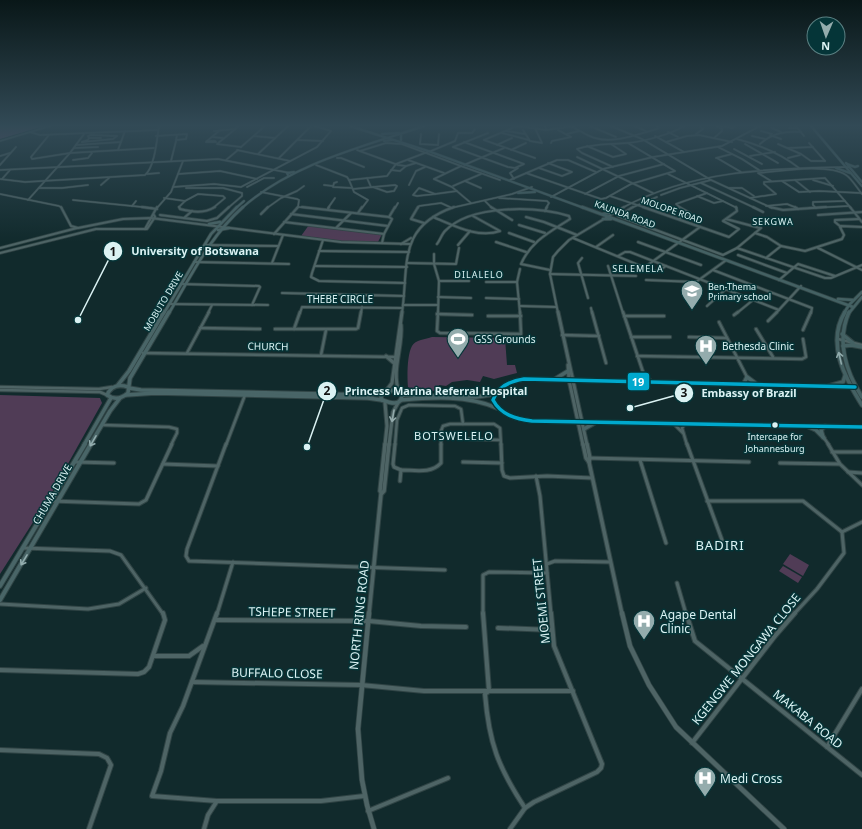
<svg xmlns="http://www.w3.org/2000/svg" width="862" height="829" font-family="'Noto Sans',sans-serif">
<rect width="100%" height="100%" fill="#112a2c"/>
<g fill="#503c56">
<polygon points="309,225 382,234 378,242 345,242 301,236"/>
<path d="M432,337L505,338L507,365H515L517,373L494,379L483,376L480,382L467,380L452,382L446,386L439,385L438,391L416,390L408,387C407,378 407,354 412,346C415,340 426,339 432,337Z"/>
<polygon points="0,395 100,398 102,403 51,494 0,574"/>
<polygon points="790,554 809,565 803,576 783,564"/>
<polygon points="783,566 802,577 798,583 779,571"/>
</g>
<polygon fill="#6c4d73" points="0,126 44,126 0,139"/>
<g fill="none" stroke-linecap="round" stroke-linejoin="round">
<g stroke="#304445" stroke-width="2.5">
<g id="minor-far4">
<polyline points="239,126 217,144 241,147"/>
<polyline points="517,126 546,130 575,126"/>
<polyline points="545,126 546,130"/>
<polyline points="590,126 616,137"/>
<polyline points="611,126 642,139 711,180 772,208"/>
<polyline points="634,126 646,131"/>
<polyline points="718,126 733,128 735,126"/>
<polyline points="754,126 756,127"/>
<polyline points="796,126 804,136"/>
<path d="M572,127C580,130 587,136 595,138C614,144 638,134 657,129L659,127L657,126"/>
<polyline points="772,128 781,132"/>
<polyline points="789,128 797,128"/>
<polyline points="523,130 530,141 542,143 534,126"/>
<polyline points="214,131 235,129"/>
<polyline points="506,131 525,134"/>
<polyline points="761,131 772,134"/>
<polyline points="30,132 40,135 158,130"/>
<polyline points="668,132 678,137"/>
<polyline points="502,133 529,140"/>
<polyline points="421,134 420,144 438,145"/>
<polyline points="567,134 579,131"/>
<polyline points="696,134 703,129 700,126"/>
<polyline points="49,135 31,157 32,159 70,153 154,148"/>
<polyline points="770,135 781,139"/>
<polyline points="156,136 187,134 186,139 176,140 177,135"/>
<polyline points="254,136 275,138"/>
<polyline points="655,136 684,152"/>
<polyline points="752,136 765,139"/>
<polyline points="212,137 223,138"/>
<polyline points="89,138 88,136 91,135 117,136"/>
<polyline points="714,138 722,131 722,129 717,126"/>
<path d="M737,139C760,145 780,153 799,168"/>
<polyline points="298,140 323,141"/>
<polyline points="484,140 535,158"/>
<polyline points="484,140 517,126"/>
<polyline points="0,141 50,126"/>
<polygon points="207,141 215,141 216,142 206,142"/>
<polyline points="207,141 220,130"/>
<polyline points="82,142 113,139 117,136"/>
<polyline points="82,142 88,140 89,138 101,138"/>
<polyline points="666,142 687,136 699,135 732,142"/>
<polyline points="551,143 552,141 571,137 558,130"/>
<polyline points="809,143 825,161"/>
<polyline points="745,144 778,163"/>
<path d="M760,144C772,133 785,131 801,132"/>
<polyline points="778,144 801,154 811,161 825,161"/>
<polyline points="76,145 121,142"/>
<polyline points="438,145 439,134"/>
<polyline points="497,145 512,138"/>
<polyline points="587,146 613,157 626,154 611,144"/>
<polyline points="241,147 265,126"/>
<polyline points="453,147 508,167 515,168 524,164 464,142"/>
<polyline points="453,147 488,133"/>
<polyline points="718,147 742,159 759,170"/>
<polyline points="74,148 98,147"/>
<polyline points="788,148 813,147"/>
<polyline points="734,149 762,164"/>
<polyline points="118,150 125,131"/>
<polyline points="237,150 290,161"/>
<polyline points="357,150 398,165 406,166"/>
<polyline points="511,150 526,143"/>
<polyline points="360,151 386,143 402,144 461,166"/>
<polyline points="431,151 455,141 458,133 472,133 475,129"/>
<polyline points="258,154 288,126"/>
<polyline points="0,156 10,153"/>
<polyline points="750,156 775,152"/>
<polyline points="577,157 653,193"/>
<polyline points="279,158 311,126"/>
<polyline points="337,158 341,158 364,167"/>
<polyline points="716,158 732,154"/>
<polyline points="717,158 741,172"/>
<polyline points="788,158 800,155"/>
<polyline points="73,160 88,158 92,153 91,152"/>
<polyline points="226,160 238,150"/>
<polyline points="408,160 444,173"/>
<polyline points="171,161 176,141"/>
<polyline points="0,165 16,147"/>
<polyline points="316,165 347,177 349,180"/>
<polyline points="464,165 504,148"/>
<path d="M613,167L582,153L577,149C597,143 607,145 627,143C642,142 672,134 684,126"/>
<polyline points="539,168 562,176 572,172 548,163"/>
<polyline points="391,170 400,171 406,166 416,163"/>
<polyline points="526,173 601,199 606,198 631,184 675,171 628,143"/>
<polyline points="758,173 771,181"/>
<path d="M759,173C780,171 828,163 846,175C852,179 857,188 862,194"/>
<polyline points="147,174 159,173"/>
<polyline points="178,174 220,171 257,179"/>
<polyline points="668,174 737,208"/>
<polyline points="367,178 371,187"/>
<path d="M0,179L25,182L145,175C155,167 157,138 159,126"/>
<polyline points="2,179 10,170"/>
<polyline points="434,179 461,166 500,180"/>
<polyline points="434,179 452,187 471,203"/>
<polyline points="514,179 510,173 518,168"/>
<polyline points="349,180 387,176 396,164 430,151"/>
<polyline points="349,180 354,192 368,200 362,208"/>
<polyline points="510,180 557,160 568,160 596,172"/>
<polyline points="795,180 810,192"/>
<polyline points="813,180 833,186"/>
<polyline points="465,181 481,188"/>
<polyline points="782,181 799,192 819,191 861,193"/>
<polyline points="337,182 334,183 333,187 352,188"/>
<polyline points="701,183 755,208"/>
<polyline points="101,185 109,178"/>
<polyline points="324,185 333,186"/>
<polygon points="395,185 397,186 394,191 387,192 373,187"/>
<polyline points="409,185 416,171 425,167"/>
<polyline points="453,186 481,174"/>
<polyline points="173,187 214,184 241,187 317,147 331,131 315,126"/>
<polyline points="247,187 264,178 274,178"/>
<polyline points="39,188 62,188 88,185"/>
<polyline points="186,188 223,188 242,193 242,196 228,208"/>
<polygon points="419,188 435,194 417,196 413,195"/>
<polyline points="729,188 742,188 754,196"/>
<polyline points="353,189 373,187"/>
<polyline points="261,192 297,199 299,200 298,207"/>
<polyline points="0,194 59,206 62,208"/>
<polyline points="435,194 457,191"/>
<polyline points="585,194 619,176 664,164"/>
<polyline points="661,195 680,188 711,180"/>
<polyline points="610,196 646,208"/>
<polyline points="697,196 714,203 723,201"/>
<polyline points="164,198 185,201"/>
<polyline points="499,198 547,201 549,203 546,208"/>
<polyline points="750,198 776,194 764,184 764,182 825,178 851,208"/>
<polyline points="28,200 70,153 84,134"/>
<polyline points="73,200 152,208"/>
<polyline points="185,201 198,194 223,196 225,198 213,208"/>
<polyline points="485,201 492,208"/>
<polyline points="132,206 136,201"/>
<polyline points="766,206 787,204 797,208"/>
<polyline points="298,207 311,208"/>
<polyline points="157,208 171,192 183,161"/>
<polyline points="180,208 179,207 185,201"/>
<polyline points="267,208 281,198 297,191 304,186"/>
<polyline points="297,208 298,207"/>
<polyline points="328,208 335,198"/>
<polyline points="395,208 398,203"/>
<polyline points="418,208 419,206 441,203 452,208"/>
<polyline points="631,208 657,197"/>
<polyline points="681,208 676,204 707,193"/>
<polyline points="809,208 849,206"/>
<polyline points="816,208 813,205 813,202 845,201"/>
</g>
</g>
<g stroke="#304445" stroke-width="3.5">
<g id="minor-far3">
<polyline points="61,207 71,226 78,228 123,219 151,218 341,242 410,244"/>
<polyline points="142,207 157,209"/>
<path d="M179,207L180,209C193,212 203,214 215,207"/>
<polyline points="302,207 389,217"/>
<polyline points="418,207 411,219 424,223"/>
<polyline points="491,207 512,220"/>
<polyline points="633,207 618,216 723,255 737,248 761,228"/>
<polyline points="643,207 729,237 739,229 723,221 737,211 736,207"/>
<polyline points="679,207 690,213 679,219"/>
<polyline points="753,207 763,212"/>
<polyline points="770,207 783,210 826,207"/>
<polyline points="795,207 798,209"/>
<polyline points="850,207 862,222"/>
<polyline points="328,209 329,207"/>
<polyline points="545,211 547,207"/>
<polyline points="358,213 362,207"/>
<polyline points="261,214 268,207"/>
<polyline points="291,214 388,226"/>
<polyline points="160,215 207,221 217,218 229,207"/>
<polyline points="818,215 862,212"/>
<polyline points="389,217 395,207"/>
<path d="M433,217C453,225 478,239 500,231L473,216"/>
<polyline points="526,217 544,222 577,235"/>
<polyline points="184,218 192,211"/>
<polyline points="726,219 760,228"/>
<polyline points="284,222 384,234"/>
<polyline points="519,225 545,233"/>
<polyline points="841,227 835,222 835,220 859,219"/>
<polyline points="336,228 351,213"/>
<polyline points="145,229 157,207"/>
<polyline points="509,233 534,242"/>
<polyline points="755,233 767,237 781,246"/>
<polyline points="274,234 298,207"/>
<polyline points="573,238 653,271 658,271 666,266"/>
<polyline points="323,240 312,273 311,277 319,281 405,283"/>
<polyline points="496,242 526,252"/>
<polyline points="638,242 701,265"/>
<polyline points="382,243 384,234 392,219 389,217"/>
<path d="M437,244C440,240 442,234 445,231C471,204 536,206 569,216L570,219C550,232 531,241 521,264L550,270"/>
<polyline points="205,245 278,246"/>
<polyline points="458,245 470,231"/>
<polyline points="596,247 613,235"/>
<polyline points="0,248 77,228"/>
<polyline points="737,248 825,278 831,278 862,265"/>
<polyline points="818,248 862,270"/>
<polyline points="319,251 409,252"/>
<polyline points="0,253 96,229 147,229 155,217 154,215"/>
<polyline points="434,254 434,264 439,281 438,313"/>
<polyline points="738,255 787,273"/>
<polyline points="618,256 625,252 630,252 779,310"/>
<polyline points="582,258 578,263 588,298"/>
<polyline points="766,258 781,246 805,251 842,239 844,235 840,227 841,226 862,227"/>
<polyline points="194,262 289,264"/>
<polyline points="272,263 283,235"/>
<polyline points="407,263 456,264 459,248"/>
<polyline points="315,266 407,267"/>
<polyline points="608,266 623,313"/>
<polyline points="645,267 700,227"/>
<polyline points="520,269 517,282 520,313"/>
<polyline points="713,270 812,308 811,313"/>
<polyline points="550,274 636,276"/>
<polyline points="646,280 696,282 725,261"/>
<polyline points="779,280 798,264 835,276"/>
<polyline points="439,281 469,281"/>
<polyline points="486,282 517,282"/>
<polyline points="181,284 259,286 260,287 252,305"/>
<polyline points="282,293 404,296"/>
<polyline points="438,297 471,298"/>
<polyline points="486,298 519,299"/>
<polyline points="169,304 268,305"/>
<polyline points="403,305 438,305"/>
<polyline points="520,306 556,307"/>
<polyline points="707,306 726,289"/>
<polyline points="591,308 592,313"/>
<polyline points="208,313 212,305"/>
<polyline points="300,313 302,307 402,308"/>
<polyline points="361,313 362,307"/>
<polyline points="737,313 753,300"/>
<polyline points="776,313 801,286"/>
</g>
</g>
<g stroke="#304445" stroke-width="4.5">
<g id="minor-far2">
<polyline points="438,312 437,331 440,333 521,334 520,312"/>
<polyline points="592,312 606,363"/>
<polyline points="623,312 644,375"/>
<polyline points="437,314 472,315"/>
<polyline points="734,315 738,312"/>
<polyline points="488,316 521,316"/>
<polyline points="624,316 664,316"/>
<polyline points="768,321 777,312"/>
<polyline points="719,322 747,377"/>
<polyline points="200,328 260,329"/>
<polyline points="275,329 356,329 358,328 361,312"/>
<polyline points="294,329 300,312"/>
<polyline points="756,329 773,357"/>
<polyline points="803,330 811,312"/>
<polyline points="562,335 599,336"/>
<polyline points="631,337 670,337"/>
<polyline points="689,337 727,338"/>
<polyline points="838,339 862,345"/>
<polyline points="143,353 396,357"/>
<polyline points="187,353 209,312"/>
<polyline points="321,355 326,330"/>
<polyline points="637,356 802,359 806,357 803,339"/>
<polyline points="0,387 99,389 112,387"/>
<polyline points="0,390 100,392 107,395"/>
<polyline points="674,424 683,433"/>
<polyline points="685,424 682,428 687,445"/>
<polyline points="103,425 169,427 177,429 177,433 171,445"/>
<polyline points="824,438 829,445"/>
<polyline points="469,439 500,440"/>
<polyline points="226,445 245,395"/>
<polyline points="395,445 397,420 402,408 409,405 455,406 461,409 463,424"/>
<polyline points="441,445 441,431 443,426 450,424 494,424 500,428 501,445"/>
</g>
</g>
<g stroke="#304445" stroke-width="5">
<g id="minor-far1">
<polyline points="226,444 187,549 186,556 189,561 445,570"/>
<polyline points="395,444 393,464 394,467 401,470"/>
<polyline points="501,444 502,470 504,476 510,478 547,476 592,478"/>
<polyline points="687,444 722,540"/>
<polyline points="828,444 840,464 862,485"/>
<polyline points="832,452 862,452"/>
<polyline points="589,458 749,462"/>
<polyline points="640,460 666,543"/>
<polyline points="75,462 114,463"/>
<polyline points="463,462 502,463"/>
<polyline points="780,463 839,464"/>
<polyline points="163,464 218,466"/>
<polyline points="848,472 862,473"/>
<polyline points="536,476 540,496 551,614"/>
<path d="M400,481L401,470C415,470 431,474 441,463V444"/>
<polyline points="51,501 139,504 146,500 172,444"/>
<polyline points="707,501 803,501 842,532"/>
<polyline points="842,532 862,522"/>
<polyline points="23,548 110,551 121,555 163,614"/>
<polyline points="547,564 555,561 610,562"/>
<polyline points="677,583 686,614"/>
<polyline points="0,604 88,609 119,604 146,588"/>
<polyline points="217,614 233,562"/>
<polyline points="483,614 483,575 489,572 547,573"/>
<polyline points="794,614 817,589 844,553 842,532"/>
</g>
</g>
<g stroke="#304445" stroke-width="6">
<g id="minor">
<path d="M483,613L489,691L485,694C489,743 498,767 525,808"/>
<polyline points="686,613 695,641 862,775"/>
<polyline points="215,620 369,621 421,626 466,627"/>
<polyline points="498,628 552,630"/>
<polyline points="154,656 189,656 203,646"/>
<polyline points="0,670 138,674 144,672 149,667 165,620 163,613"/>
<polyline points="192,682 361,685 424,691 573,691"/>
<polyline points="692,743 775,636 795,613"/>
<polyline points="827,747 862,689"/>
<polyline points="0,750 99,754 107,758 111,765 89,829"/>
<polyline points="217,801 152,796 161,771 170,733 183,706 217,613"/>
<polyline points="368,811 448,778"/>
<polyline points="204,829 208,815 217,801 321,801 364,796"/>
<polyline points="510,829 525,808 534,802 597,772 601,768 602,764 554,646 551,613"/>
</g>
</g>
<g stroke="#304445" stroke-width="2.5">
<g id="tertiary-far4">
<polyline points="0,170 218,159 290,173"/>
<polyline points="551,197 603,169 653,157 722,146 760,126"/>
<polyline points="451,208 512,194 532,187"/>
<path d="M622,208C692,170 772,168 850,167"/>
</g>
</g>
<g stroke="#304445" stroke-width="3.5">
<g id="tertiary-far3">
<polyline points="401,244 411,238"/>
<path d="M402,313C409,264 397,227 454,207"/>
<polyline points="558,313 550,274 553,257 558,251 569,240 624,207"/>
</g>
</g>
<g stroke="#304445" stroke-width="5">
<g id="tertiary-far2">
<polyline points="558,312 587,445"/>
<polyline points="386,356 394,363"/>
<polyline points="568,365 569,380 583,445"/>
<polyline points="386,391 392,383 402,312"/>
<path d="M399,392C391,371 403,347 401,325"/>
<polyline points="385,445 387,426 385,403"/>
<polyline points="389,445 393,412 398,403"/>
</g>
</g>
<g stroke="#304445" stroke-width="5.5">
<g id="tertiary-far1">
<polyline points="583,444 586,458 589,462 622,614"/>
<polyline points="587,444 590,458 589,462"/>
<polyline points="382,493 380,491 385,444"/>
<polyline points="369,614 381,494 384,491 389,444"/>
</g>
</g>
<g stroke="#304445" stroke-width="6">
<g id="tertiary">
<polyline points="369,613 358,729 362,780 367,805 374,829"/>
<polyline points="622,613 630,646 649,685 676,727 784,829"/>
</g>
</g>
<g stroke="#304445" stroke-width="3">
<g id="secondary-far3">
<polyline points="288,175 287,173 294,172"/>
<polyline points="236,208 244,201"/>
<path d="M242,208C291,164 362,147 424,126"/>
</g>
</g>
<g stroke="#304445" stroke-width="4">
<g id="secondary-far2">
<polyline points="209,224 220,222"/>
<polyline points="218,230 229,228"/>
<polyline points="164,313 211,234 237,207"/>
<path d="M169,313C191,276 210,236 243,207"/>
</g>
</g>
<g stroke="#304445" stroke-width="5.5">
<g id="secondary-far1">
<polyline points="555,379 568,371"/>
<polyline points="639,381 643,379 644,375 651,382"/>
<polyline points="744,383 747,377 755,383"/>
<polyline points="118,385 129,371 164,312"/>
<path d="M128,387C119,384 111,386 107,395C114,400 121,399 128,393L130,378L169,312"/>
<path d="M854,387L524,379C510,381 498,386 493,400C501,415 516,419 532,421L862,427"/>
<polyline points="129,388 141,390 369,395 383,393"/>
<path d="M394,390L402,394C402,407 390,403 382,400L381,397L383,393Z"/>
<polyline points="126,395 155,393 368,398 382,400"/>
<polyline points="402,395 476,397 495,394"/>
<path d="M401,400C433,397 467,395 497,408"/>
<polyline points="809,427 816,430 824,438"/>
<polyline points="584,429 596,422"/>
<polyline points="823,437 821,430 825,426"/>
<polyline points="84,445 111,398"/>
<polyline points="90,445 110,411 120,398"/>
</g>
</g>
<g stroke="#304445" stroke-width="6">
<g id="secondary">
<polyline points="0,586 85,444"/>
<polyline points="0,600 91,444"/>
</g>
</g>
<g stroke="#304445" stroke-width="3">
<g id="primary-far2">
<polyline points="350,126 428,151 584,208"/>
<polyline points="811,126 862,186"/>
<polyline points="382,134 399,133"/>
<polyline points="401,135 401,140"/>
<polyline points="384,141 392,140"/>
<polyline points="846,163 862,182"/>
<polyline points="847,164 855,167 858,166"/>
<polyline points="836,168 850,173"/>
<polyline points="518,193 535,192"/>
</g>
</g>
<g stroke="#304445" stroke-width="4">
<g id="primary-far1">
<polyline points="582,207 853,307"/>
<polyline points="603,214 616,212"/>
<polyline points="603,219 611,219"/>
<polyline points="838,299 853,300"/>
<polyline points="844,313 849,305 862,292"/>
<polyline points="849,313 862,297"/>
</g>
</g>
<g stroke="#304445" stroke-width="5.5">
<g id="primary">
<path d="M845,312C826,343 845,378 862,405"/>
<path d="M849,312C836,341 846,372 862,397"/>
<polyline points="842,334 853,343"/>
<polyline points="843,346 851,345 862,347"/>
<polyline points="829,386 843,382 845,376"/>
</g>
</g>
<use href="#minor-far4" stroke="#4e6465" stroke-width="1.5"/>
<use href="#minor-far3" stroke="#4e6465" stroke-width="2"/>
<use href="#minor-far2" stroke="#4e6465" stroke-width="2.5"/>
<use href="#minor-far1" stroke="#4e6465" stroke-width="3"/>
<use href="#minor" stroke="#4e6465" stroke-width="4"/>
<use href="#tertiary-far4" stroke="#4e6465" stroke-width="1.5"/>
<use href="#tertiary-far3" stroke="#4e6465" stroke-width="2"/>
<use href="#tertiary-far2" stroke="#4e6465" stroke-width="3"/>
<use href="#tertiary-far1" stroke="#4e6465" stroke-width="3.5"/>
<use href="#tertiary" stroke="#4e6465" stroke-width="4.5"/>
<use href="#secondary-far3" stroke="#496567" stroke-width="2"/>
<use href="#secondary-far2" stroke="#496567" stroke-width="2.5"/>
<use href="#secondary-far1" stroke="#496567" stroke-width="3.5"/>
<use href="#secondary" stroke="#496567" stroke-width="4"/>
<use href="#primary-far2" stroke="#446163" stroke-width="2"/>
<use href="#primary-far1" stroke="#446163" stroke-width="2.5"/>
<use href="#primary" stroke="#446163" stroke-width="3.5"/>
<g stroke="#053538" stroke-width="6">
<path id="bus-1" d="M855,387L524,379C510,381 498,386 493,400C501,415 516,419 532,421L862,427"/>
</g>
<use href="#bus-1" stroke="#00a9ce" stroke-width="3.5"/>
</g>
<defs><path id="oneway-shaft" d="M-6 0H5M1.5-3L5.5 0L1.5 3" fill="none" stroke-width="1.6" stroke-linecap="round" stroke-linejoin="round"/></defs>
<use stroke="#90aaab" href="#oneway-shaft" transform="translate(840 358) rotate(-103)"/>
<use stroke="#94abac" href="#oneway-shaft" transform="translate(393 416) rotate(100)"/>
<g stroke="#92acad">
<use href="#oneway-shaft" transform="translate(93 441) rotate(120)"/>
<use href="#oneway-shaft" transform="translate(24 560) rotate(121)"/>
</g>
<linearGradient id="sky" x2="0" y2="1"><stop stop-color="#091718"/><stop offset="0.52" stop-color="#324a56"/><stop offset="1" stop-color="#324a56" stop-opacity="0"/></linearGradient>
<rect width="862" height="242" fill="url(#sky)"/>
<defs>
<g id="school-pin" transform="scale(1.15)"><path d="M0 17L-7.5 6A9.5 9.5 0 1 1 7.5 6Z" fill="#94acad" stroke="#053538"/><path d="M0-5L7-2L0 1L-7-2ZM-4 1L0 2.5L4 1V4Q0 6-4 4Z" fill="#fff"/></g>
<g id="stadium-pin" transform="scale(1.15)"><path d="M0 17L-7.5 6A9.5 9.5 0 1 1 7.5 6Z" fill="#94acad" stroke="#053538"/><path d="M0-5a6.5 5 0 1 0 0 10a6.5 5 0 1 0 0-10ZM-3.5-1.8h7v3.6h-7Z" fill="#fff"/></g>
<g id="hospital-pin" transform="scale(1.15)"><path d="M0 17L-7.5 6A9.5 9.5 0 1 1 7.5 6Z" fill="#94acad" stroke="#053538"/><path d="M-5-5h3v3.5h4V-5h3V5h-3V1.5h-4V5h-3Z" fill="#fff"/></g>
</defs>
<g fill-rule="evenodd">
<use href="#school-pin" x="692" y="291"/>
<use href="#stadium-pin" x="458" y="339"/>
<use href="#hospital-pin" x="706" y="346"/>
<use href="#hospital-pin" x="644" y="621"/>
<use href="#hospital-pin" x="705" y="778"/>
</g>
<circle fill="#dbf2f3" stroke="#053538" stroke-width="1.5" cx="775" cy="425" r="3.5"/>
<g text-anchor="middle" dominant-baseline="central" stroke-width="3" stroke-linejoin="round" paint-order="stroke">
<g font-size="9" fill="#dbf2f3" stroke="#053538">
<text transform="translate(672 210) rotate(19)">MOLOPE ROAD</text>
<text transform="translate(625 214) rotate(20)">KAUNDA ROAD</text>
<text transform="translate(163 301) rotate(-59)">MOBUTO DRIVE</text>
</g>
<g font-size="9" letter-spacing="1" fill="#dbf2f3" stroke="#053538">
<text x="773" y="221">SEKGWA</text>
<text x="638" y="268">SELEMELA</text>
<text x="479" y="274">DILALELO</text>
</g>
<g font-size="9" fill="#dbf2f3" stroke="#053538" text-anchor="start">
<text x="708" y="286">Ben-Thema<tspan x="708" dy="10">Primary school</tspan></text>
</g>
<g font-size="9" fill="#dbf2f3" stroke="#053538">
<text x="775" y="436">Intercape for<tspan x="775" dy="12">Johannesburg</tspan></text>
</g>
<g font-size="10" fill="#dbf2f3" stroke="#053538">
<text x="340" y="299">THEBE CIRCLE</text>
<text transform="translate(268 346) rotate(1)">CHURCH</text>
<text transform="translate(52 494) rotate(-60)">CHUMA DRIVE</text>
</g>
<g font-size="10" fill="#dbf2f3" stroke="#053538" text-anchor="start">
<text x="474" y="339">GSS Grounds</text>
<text x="722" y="346">Bethesda Clinic</text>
</g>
<g font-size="11" letter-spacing="1" fill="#dbf2f3" stroke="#053538">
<text x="454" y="435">BOTSWELELO</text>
</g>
<g font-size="12" fill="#dbf2f3" stroke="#053538">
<text transform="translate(541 601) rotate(-96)">MOEMI STREET</text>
<text transform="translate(292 612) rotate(1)">TSHEPE STREET</text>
<text transform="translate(359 615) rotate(-84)">NORTH RING ROAD</text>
<text transform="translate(746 659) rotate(-51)">KGENGWE MONGAWA CLOSE</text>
<text transform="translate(277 673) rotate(1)">BUFFALO CLOSE</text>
<text transform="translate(808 719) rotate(39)">MAKABA ROAD</text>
</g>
<g font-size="12" fill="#dbf2f3" stroke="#053538" text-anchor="start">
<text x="660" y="614">Agape Dental<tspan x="660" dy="14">Clinic</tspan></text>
<text x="720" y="778">Medi Cross</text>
</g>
<g font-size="13" letter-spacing="1" fill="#dbf2f3" stroke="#053538">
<text x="720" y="545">BADIRI</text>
</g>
</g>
<path fill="none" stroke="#dbf2f3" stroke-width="1.5" d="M78 320L113 251M307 447L327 391M630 408L684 393"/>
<g fill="#dbf2f3" stroke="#053538" stroke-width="1.5">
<circle cx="78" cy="320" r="4"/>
<circle cx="307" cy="447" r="4"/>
<circle cx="630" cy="408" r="4"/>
<circle cx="113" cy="251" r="10"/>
<circle cx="327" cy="391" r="10"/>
<circle cx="684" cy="393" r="10"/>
</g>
<g font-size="12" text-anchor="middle" font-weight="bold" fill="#111">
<text x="113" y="256">1</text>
<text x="327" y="395">2</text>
<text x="684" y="397">3</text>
</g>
<g font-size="11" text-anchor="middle" font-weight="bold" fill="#dbf2f3" stroke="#053538" stroke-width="3" stroke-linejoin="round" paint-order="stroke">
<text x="195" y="255">University of Botswana</text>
<text x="436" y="395">Princess Marina Referral Hospital</text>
<text x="749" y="397">Embassy of Brazil</text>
</g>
<rect stroke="#053538" stroke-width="1.5" x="627" y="372" width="23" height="19" rx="4" fill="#00a9ce"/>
<g font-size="11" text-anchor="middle" font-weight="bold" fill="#fff">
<text x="638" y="386">19</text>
</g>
<g transform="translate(826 36) rotate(182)"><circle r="19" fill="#053538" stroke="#5b8183"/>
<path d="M0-3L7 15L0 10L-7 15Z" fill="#94acad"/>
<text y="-6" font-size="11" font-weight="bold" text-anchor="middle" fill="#dbf2f3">N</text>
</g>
</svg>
